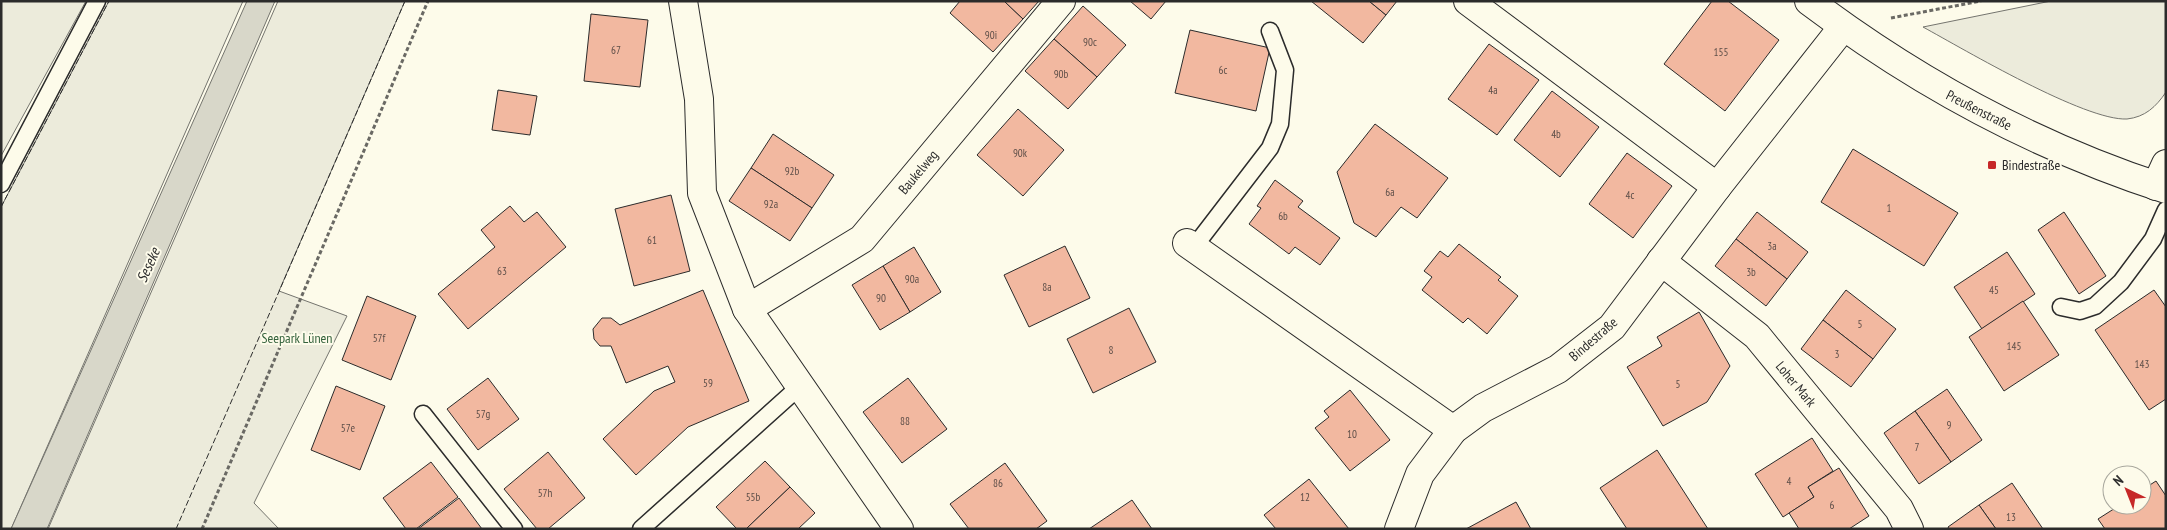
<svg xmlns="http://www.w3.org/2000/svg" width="2167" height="530" font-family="'PT Sans Narrow',sans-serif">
<rect width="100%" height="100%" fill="#fdfbea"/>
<g fill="#ecebdb" stroke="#74746e">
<polygon points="1,1 86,1 1,156"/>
<polygon points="109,1 243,1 11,529 1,529 1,207"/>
<polygon points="278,1 405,1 279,291 347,316 254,503 279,529 48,529"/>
<path d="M2051,1H2166V92C2156,107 2145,117 2127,119C2085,121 1965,50 1923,27Z"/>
</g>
<polygon fill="#d8d7c9" stroke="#74746e" points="247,1 275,1 47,529 11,529"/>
<g fill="#f2b8a0" stroke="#2b2b2b">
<polygon points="960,1 1004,1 1023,19 993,52 950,13"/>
<polygon points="1004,1 1039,1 1023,19"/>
<polygon points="1130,1 1166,1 1151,19"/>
<polygon points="1311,1 1369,1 1386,15 1363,43"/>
<polygon points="1369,1 1397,1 1386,15"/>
<polygon points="1712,1 1728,1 1779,40 1725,111 1664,64"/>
<polygon points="1083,6 1126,45 1097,77 1054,39"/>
<polygon points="591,14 648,20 640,87 584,81"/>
<polygon points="1190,30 1270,48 1256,111 1175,93"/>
<polygon points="1054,39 1097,77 1068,109 1025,71"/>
<polygon points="1489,44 1539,80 1497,135 1448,99"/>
<polygon points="498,90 537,96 530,135 492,130"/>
<polygon points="1552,91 1599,127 1560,177 1514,140"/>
<polygon points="1018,109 1064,150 1023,196 977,155"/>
<polygon points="1375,124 1448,178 1417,218 1401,207 1376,237 1354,223 1337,172"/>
<polygon points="773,134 834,175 812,208 751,168"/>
<polygon points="1853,149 1958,213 1924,266 1821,202"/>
<polygon points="1627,153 1672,186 1633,238 1589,204"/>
<polygon points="751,168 812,208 790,241 729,201"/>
<polygon points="1275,180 1303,201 1298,207 1340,238 1320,265 1295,247 1289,254 1249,224 1261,208 1257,206"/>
<polygon points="671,195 690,271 634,286 615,209"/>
<polygon points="510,206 524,222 537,212 566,247 468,329 438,294 495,247 481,230"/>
<polygon points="1757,212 1808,252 1787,279 1736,239"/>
<polygon points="2064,212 2106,276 2079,294 2038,230"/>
<polygon points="1736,239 1787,279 1766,306 1715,266"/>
<polygon points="1459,244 1501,277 1498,280 1518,296 1487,334 1468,318 1463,323 1422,290 1432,277 1424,271 1440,251 1448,257"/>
<polygon points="1065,246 1090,298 1029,327 1004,275"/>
<polygon points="914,247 941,292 910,312 883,266"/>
<polygon points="2007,252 2035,294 1982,329 1954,287"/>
<polygon points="883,266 910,312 880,330 852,285"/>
<polygon points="703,290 749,401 688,427 636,475 603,439 654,391 675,382 668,366 626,383 611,346 600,346 594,339 593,329 602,318 611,318 620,325"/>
<polygon points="1846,290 1896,329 1873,359 1823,320"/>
<polygon points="2154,290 2166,307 2166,399 2149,410 2095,330"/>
<polygon points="367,296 416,316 391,380 342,360"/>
<polygon points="2023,301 2059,355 2004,391 1969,337"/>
<polygon points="1129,308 1156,362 1093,393 1067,339"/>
<polygon points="1699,312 1730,366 1707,402 1663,426 1627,367 1662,346 1657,337"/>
<polygon points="1823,320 1873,359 1851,387 1801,349"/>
<polygon points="488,378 519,419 478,450 447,409"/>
<polygon points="908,378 947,429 902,463 863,412"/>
<polygon points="336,386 385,406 360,470 311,450"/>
<polygon points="1947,389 1982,440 1951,462 1915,411"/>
<polygon points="1350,390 1390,440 1350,471 1315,428 1329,417 1324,411"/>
<polygon points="1915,411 1951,462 1919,484 1884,433"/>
<polygon points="1812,438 1833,471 1808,487 1814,497 1783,517 1755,474"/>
<polygon points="1657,450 1708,529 1627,529 1600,488"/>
<polygon points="548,452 585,498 548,529 537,529 504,489"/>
<polygon points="765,461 790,487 746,529 737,529 716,507"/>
<polygon points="431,462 458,497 416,529 406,529 383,498"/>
<polygon points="1005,463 1047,521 1036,529 969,529 950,504"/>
<polygon points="1839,468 1869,516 1849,529 1799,529 1789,513 1814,497 1808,487"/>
<polygon points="1309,479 1349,529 1276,529 1264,515"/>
<polygon points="2156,481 2166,496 2166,529 2105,529 2098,519 2120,505 2142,505 2142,490"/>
<polygon points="2012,483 2043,529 1996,529 1979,505"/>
<polygon points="790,487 815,513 798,529 746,529"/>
<polygon points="459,498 482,529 418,529"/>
<polygon points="1132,500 1152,529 1089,529"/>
<polygon points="1516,502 1531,529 1466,529"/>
<polygon points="1979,505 1996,529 1949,529 1948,527"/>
</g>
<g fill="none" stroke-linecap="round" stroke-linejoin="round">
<g stroke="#2b2b2b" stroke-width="19">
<g id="service">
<polyline points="1,184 97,1"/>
<polyline points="1194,247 1270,148 1280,124 1285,70 1270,31"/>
<polyline points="2061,307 2080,311 2095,306 2121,282 2153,239 2166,210"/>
<polyline points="423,414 514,529"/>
<polyline points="641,529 799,387"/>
</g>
</g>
<g stroke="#2b2b2b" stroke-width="30">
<g id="minor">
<polyline points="683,1 699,99 702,193 747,309 899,529"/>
<polyline points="1468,1 1717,187"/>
<path d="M1809,1C1918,83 2036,147 2166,189"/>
<polyline points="2156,186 2166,164"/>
<polyline points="1187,243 1453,430"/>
<polyline points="1661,261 1757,336 1899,509 1909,529"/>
<polyline points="747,309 862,239 1061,1"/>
<polyline points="1399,529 1420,474 1453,430 1483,408 1558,369 1612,327 1717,187 1843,27"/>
</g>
</g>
<g stroke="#6a6964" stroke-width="3" stroke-dasharray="4 2.5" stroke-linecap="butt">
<polyline points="1891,18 1981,1"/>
<polyline points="202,529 428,1"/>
</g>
<use href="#service" stroke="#fdfbea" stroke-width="16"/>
<use href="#minor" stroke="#fdfbea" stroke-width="28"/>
<g stroke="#2b2b2b" stroke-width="1" stroke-dasharray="6 2.5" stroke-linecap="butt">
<polyline points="1,207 109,1"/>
<polyline points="176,529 405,1"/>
</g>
</g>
<rect fill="#c62828" stroke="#fdfbea" stroke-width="2" x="1987" y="160" width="10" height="10" rx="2.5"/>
<g text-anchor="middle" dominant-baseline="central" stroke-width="4" stroke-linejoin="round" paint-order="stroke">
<g font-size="11" fill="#5d4e48">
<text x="991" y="35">90i</text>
<text x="1090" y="42">90c</text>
<text x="616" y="50">67</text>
<text x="1721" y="52">155</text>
<text x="1223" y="70">6c</text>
<text x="1061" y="74">90b</text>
<text x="1493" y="90">4a</text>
<text x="1556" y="134">4b</text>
<text x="1020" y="153">90k</text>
<text x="792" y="171">92b</text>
<text x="1390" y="192">6a</text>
<text x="1630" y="195">4c</text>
<text x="771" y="204">92a</text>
<text x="1889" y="208">1</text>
<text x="1283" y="216">6b</text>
<text x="652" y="240">61</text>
<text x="1772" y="246">3a</text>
<text x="502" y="271">63</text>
<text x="1751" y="272">3b</text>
<text x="912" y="279">90a</text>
<text x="1047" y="287">8a</text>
<text x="1994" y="290">45</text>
<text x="881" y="298">90</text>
<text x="1860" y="324">5</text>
<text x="379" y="338">57f</text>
<text x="2014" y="346">145</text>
<text x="1111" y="350">8</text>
<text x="1837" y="354">3</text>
<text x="2142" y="364">143</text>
<text x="708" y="383">59</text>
<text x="1678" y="384">5</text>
<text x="483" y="414">57g</text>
<text x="905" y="421">88</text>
<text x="1949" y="425">9</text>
<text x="348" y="428">57e</text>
<text x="1352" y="434">10</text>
<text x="1917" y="447">7</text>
<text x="1789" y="481">4</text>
<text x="998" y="483">86</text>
<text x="545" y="493">57h</text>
<text x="753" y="497">55b</text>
<text x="1305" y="497">12</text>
<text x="1832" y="505">6</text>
<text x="2011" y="517">13</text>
</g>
<g font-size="14" fill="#2b2b2b" stroke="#fdfbea">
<text transform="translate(1979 110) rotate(27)">Preußenstraße</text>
<text transform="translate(918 172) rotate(-50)">Baukelweg</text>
<text transform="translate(1593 339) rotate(-41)">Bindestraße</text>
<text transform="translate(1796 384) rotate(50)">Loher Mark</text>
</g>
<g font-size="14" fill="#2b2b2b" stroke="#fdfbea" text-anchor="start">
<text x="2002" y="165">Bindestraße</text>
</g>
<g font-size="14" fill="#34623c" stroke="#fdfbea">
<text x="297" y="338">Seepark Lünen</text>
</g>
<g font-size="15" font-style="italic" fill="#2b2b2b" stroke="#fdfbea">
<text transform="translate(148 265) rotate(-66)">Seseke</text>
</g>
</g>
<rect width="2167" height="530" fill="none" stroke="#2b2b2b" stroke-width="5"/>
<g transform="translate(2127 490) rotate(317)"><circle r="24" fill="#fdfbea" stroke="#a9a89e"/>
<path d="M0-4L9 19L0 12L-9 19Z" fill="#c62828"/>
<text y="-8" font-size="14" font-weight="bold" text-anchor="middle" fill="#2b2b2b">N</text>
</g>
</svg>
